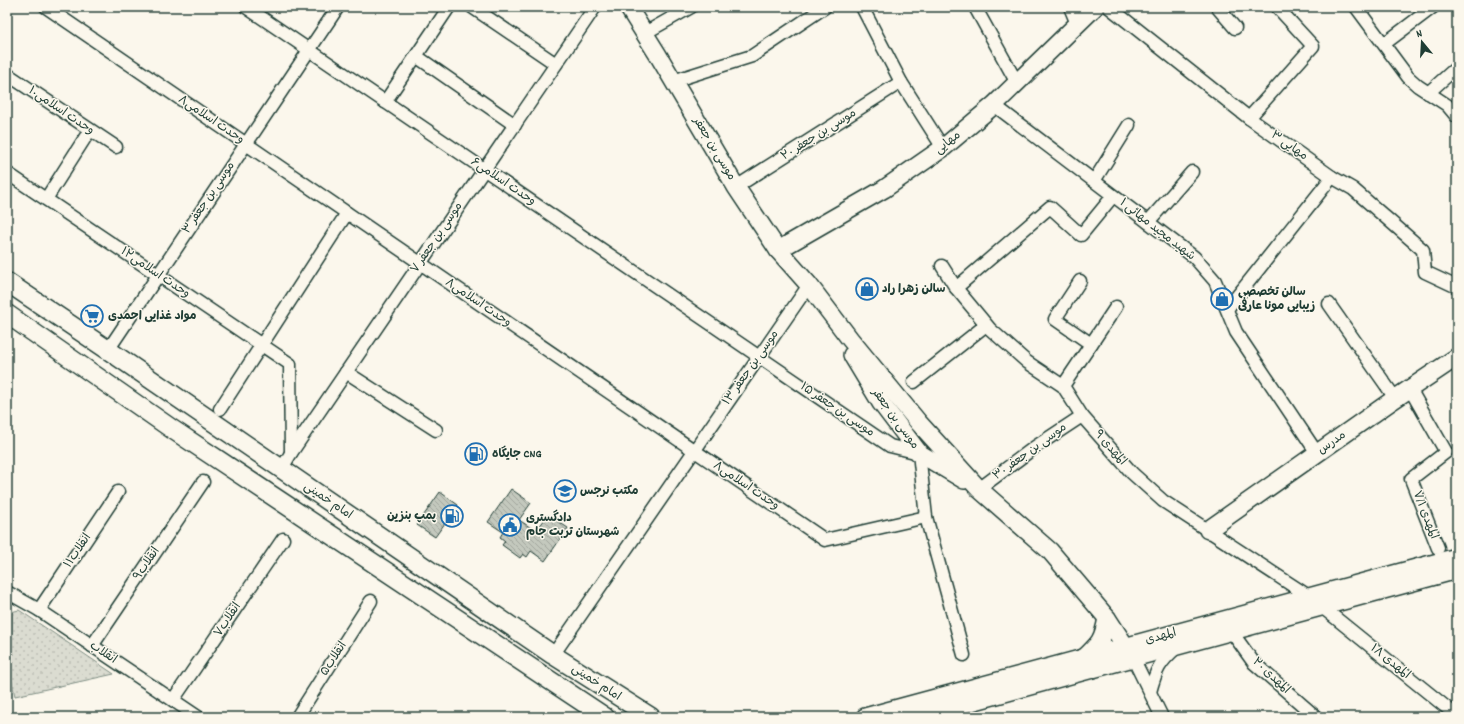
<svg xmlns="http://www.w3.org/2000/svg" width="1464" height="724" font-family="Dekko,'Playpen Sans Arabic',sans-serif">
<defs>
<pattern id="park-dots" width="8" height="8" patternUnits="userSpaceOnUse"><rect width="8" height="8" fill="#dbdcd1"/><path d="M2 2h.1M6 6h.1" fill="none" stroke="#bcbeb4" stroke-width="1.8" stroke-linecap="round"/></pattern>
<pattern id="building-back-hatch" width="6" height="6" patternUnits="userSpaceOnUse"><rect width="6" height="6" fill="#c4c9be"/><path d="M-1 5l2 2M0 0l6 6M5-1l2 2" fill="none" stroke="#9fa49b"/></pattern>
</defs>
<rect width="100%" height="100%" fill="#fbf7ec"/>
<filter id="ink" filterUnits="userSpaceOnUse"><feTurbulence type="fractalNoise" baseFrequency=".025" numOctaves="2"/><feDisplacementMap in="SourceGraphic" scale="8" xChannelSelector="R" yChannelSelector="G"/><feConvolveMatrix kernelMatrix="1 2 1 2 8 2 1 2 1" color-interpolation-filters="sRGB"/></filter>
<g filter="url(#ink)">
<polygon fill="url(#park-dots)" stroke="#7d8c82" points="19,610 114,674 15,696 7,660 7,613"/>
<g fill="url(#building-back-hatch)" stroke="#1f3d34">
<polygon points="511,489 531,503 519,520 536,531 548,515 568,528 545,561 531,551 527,557 523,554 520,558 502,545 505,541 500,537 503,532 488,522"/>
<polygon points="440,492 458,505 435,537 417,525"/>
</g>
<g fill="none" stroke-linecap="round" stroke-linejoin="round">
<g stroke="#1f3d34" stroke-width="15">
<g id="street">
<polyline points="46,7 825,540 926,517"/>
<polyline points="246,7 890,446 919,453 926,517 964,655"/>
<polyline points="472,7 556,64"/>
<polyline points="862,7 901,82 943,148"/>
<polyline points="975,7 1017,83"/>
<polyline points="1070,7 1077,24"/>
<polyline points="1109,7 1249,118 1332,177 1353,189 1423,250 1425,272 1457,287"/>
<polyline points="1217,7 1235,28"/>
<polyline points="1356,7 1408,77 1418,86 1447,105 1457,117"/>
<polyline points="645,33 691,7"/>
<polyline points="1384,44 1433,7"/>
<polyline points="416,56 515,125"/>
<polyline points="7,74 116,147"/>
<polyline points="673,81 752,56 825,7"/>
<polyline points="1428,93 1457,67"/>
<polyline points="385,102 449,7"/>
<polyline points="994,105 1194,257 1215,281 1236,332 1317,453"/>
<polyline points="1249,118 1313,46 1277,7"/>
<polyline points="7,173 290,364 291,453"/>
<polyline points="1094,181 1129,125"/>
<polyline points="736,187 901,82"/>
<polyline points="46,199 90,130"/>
<polyline points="1148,222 1192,172"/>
<polyline points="942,266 956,288 990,329 1027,362 1063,386 1082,416 1132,473 1163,501 1310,597"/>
<polyline points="1080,281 1055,319 1091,344"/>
<polyline points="956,288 1050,207 1081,235 1113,196"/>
<polyline points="1329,304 1395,398"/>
<polyline points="1227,309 1332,177"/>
<polyline points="108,350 338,7"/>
<polyline points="346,372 436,430"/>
<polyline points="914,382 986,325"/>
<polyline points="1063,386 1116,307"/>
<polyline points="1410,389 1446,452 1411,479 1438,548"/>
<polyline points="220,409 347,213"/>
<polyline points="281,470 291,453 595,7"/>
<polyline points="979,489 1035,447 1082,416"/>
<polyline points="7,592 39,610 198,717"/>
<polyline points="1322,607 1457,716"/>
<polyline points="39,610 118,492"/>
<polyline points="1231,631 1254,663 1316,717"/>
<polyline points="92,646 203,482"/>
<polyline points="553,655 809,285"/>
<polyline points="1133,658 1162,717"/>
<path d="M1150,692C1156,670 1159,663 1176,648"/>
<polyline points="173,700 283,539"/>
<polyline points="297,717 371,601"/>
</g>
</g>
<g stroke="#1f3d34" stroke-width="20">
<g id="secondary">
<polyline points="628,7 658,55 736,187 778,250 809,285 850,339 919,423 979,489 1050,551 1107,618 1133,658"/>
<polyline points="778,250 884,189 943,148 994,105 1095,7"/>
<polyline points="852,355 881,403 919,453 964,480"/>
<polyline points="1208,530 1390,402 1457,357"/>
<path d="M1084,658C1100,643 1103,640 1107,618"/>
<polyline points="865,717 1457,557"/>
<polyline points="916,717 1457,570"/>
</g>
</g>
<g stroke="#1f3d34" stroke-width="21">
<g id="primary">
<polyline points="7,282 108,350 553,655 651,717"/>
<polyline points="7,314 172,429 605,717"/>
</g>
</g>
<use href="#street" stroke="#fbf7ec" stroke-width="12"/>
<use href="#secondary" stroke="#fbf7ec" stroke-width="17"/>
<use href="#primary" stroke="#fbf7ec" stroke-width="18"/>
</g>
</g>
<defs>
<g id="shop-ring" transform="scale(1.15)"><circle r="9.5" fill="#fbf7ec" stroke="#1f6fb2" stroke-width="1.5"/><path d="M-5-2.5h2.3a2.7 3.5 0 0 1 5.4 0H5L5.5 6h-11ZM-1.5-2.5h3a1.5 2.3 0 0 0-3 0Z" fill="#1f6fb2"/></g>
<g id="supermarket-ring" transform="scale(1.15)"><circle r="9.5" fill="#fbf7ec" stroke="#1f6fb2" stroke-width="1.5"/><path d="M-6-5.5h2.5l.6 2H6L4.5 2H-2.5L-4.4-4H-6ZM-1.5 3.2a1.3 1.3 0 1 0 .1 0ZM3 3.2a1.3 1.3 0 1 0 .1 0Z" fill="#1f6fb2"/></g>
<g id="fuel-ring" transform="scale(1.15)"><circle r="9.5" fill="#fbf7ec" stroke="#1f6fb2" stroke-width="1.5"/><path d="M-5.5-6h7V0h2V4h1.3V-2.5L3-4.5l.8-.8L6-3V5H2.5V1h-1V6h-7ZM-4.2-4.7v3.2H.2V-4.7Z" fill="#1f6fb2"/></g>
<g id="school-ring" transform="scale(1.15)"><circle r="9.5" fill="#fbf7ec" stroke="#1f6fb2" stroke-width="1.5"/><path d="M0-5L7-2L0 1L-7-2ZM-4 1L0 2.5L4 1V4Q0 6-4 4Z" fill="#1f6fb2"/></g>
<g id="civic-ring" transform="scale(1.15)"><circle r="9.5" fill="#fbf7ec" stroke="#1f6fb2" stroke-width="1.5"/><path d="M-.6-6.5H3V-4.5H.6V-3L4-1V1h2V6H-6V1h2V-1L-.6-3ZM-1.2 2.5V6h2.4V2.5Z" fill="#1f6fb2"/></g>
</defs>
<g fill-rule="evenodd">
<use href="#shop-ring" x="867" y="289"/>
<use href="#shop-ring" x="1222" y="299"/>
<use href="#supermarket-ring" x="92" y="316"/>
<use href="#fuel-ring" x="476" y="454"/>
<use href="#school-ring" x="565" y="491"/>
<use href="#fuel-ring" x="452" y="516"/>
<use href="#civic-ring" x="510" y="525"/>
</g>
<g text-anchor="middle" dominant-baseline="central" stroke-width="3" stroke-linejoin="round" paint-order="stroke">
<g font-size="12" fill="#1f3d34" stroke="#fbf7ec">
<text transform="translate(61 111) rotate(34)">وحدت اسلامی۱۰</text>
<text transform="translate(211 120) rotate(34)">وحدت اسلامی۸</text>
<text transform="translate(819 135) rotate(-32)">موسی بن جعفر ۲۰</text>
<text transform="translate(948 143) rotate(-39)">مهایی</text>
<text transform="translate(1289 146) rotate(35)">مهایی ۳</text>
<text transform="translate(714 149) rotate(59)">موسی بن جعفر</text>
<text transform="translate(503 182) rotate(34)">وحدت اسلامی۶</text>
<text transform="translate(209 198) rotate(-56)">موسی بن جعفر ۳</text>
<text transform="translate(1157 230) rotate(38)">شهید مجید مهائی ۱</text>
<text transform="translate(437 238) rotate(-56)">موسی بن جعفر ۷</text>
<text transform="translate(155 273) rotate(34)">وحدت اسلامی۱۲</text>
<text transform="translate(478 303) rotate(34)">وحدت اسلامی۸</text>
<text transform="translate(751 368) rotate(-55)">موسی بن جعفر ۱۳</text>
<text transform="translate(837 410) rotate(34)">موسی بن جعفر ۱۵</text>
<text transform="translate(895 419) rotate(54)">موسی بن جعفر</text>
<text transform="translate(1332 443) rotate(-35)">مدرس</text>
<text transform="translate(1110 448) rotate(49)">المهدی ۹</text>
<text transform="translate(1030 452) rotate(-36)">موسی بن جعفر ۳۰</text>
<text transform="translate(746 486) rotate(34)">وحدت اسلامی۸</text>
<text transform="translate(328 501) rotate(34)">امام خمینی</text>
<text transform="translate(1425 515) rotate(69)">المهدی ۷/۱</text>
<text transform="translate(78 551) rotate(-56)">انقلاب۱۱</text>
<text transform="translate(147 564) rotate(-56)">انقلاب۹</text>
<text transform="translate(228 620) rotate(-56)">انقلاب۷</text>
<text transform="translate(1161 637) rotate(-15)">المهدی</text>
<text transform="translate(103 653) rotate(34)">انقلاب</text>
<text transform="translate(334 659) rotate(-57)">انقلاب۵</text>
<text transform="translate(1390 662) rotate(39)">المهدی ۱۸</text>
<text transform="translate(1271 676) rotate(43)">المهدی ۲۰</text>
<text transform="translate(596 683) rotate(33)">امام خمینی</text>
</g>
<g font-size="12" font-weight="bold" fill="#1f3d34" stroke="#fbf7ec" text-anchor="start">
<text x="882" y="289">سالن زهرا راد</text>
<text x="1238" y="292">سالن تخصصی<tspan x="1238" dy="14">زیبایی مونا عارفی</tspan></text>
<text x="108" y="316">مواد غذایی احمدی</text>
<text x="492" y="454">جایگاه CNG</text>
<text x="580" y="491">مكتب نرجس</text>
<text x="436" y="516" text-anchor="end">پمپ بنزین</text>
<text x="526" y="518">دادگستری<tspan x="526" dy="14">شهرستان تربت جام</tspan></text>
</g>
</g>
<rect width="1464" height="724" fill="none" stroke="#fbf7ec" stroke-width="24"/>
<rect x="12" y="12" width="1440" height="700" fill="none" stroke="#1f3d34" stroke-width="1.5" filter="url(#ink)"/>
<g transform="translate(1422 42) rotate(342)" stroke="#fbf7ec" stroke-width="3" paint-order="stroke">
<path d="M0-3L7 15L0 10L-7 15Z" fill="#1f3d34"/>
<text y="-6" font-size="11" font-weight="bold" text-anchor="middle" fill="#1f3d34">N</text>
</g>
</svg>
